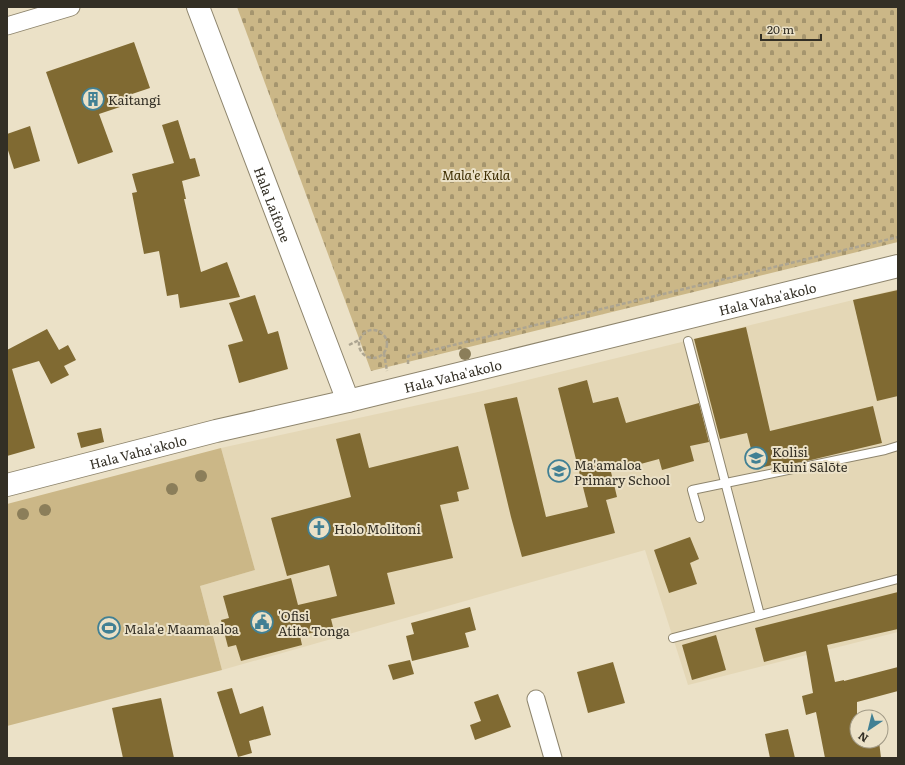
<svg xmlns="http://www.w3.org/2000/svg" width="905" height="765" font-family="Literata,serif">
<defs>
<pattern id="cemetery-stones" width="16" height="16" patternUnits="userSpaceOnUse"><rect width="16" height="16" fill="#cbb787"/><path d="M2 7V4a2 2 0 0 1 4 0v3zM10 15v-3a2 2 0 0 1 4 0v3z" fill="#a5956e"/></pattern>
</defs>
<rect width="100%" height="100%" fill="#ebe1c7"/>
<polygon fill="#e4d7b6" points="898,289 898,632 688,685 645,550 222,670 200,586 255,570 221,448 478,392"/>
<polygon fill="url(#cemetery-stones)" points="237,7 898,7 898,242 371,371"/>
<polygon fill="#cbb787" points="221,448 255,570 200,586 222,670 7,726 7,504"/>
<g fill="#806a32">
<polygon points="134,42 150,88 129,95 132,103 99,114 113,152 78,164 46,72"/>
<polygon points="178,120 190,159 195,158 200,176 182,181 186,199 184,199 201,272 227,262 240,297 180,308 178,294 167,296 159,251 144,254 132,193 137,192 132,174 174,163 162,125"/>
<polygon points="30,126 40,161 14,169 7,147 7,134"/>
<polygon points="898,290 898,396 877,401 853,300"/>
<polygon points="255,295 268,334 278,331 288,369 239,383 228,345 243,341 229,303"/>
<polygon points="746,327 770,431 873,406 882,443 811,460 781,466 780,463 756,469 747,433 720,439 694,339"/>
<polygon points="47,329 59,350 68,345 76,360 64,366 69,375 51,384 39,361 12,369 35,448 7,456 7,350"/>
<polygon points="587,380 593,403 618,397 626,423 699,403 709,442 690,446 694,461 662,470 659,459 611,472 617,497 606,500 615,533 522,557 511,517 484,404 517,397 546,517 588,507 558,388"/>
<polygon points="101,428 104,442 81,448 77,433"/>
<polygon points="360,433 369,468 458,446 469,489 457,492 459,501 440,505 453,558 387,573 395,604 331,619 333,627 300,636 302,645 241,661 236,645 228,647 221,620 229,618 223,596 291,578 298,605 337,596 329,565 287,576 271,518 351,497 336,439"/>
<polygon points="690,537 699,559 690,563 697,584 669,593 654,550"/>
<polygon points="898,592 898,629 827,645 835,682 844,680 844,681 898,667 898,691 857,702 857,741 879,741 881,758 825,758 816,712 806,715 802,696 813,693 806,651 764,662 755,628"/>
<polygon points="470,607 476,630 465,633 469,647 412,661 406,636 414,634 411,623"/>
<polygon points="716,635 726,670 692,680 682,645"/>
<polygon points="410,660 414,674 393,680 388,665"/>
<polygon points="613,662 625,703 588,713 577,672"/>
<polygon points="232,688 240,714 263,706 271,735 249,741 252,753 238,757 217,692"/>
<polygon points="498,694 511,727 475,740 470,725 481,721 474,702"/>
<polygon points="161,698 174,758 123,758 112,708"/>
<polygon points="788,729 795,758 770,758 765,734"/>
</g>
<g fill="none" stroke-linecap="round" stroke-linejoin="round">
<g stroke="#8e856d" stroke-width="10">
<g id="lane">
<polyline points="688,341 760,615"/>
<polyline points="700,518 692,490 885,450 898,446"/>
<polyline points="673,638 898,579"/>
</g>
</g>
<g stroke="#8e856d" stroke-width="19">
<g id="street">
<polyline points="7,26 71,7"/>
<polyline points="536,699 553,758"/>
</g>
</g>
<g stroke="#8e856d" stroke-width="24">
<g id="secondary">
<path id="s1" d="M198,7L348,401"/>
<path id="s2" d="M7,485L216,431L348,401L898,266"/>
</g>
</g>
<g stroke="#ada591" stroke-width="2.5" stroke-dasharray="4 2" stroke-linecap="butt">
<circle cx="373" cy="344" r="14"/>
<polyline points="349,345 359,340"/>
<polyline points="384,353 387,371"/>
<polyline points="408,364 408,356 898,237"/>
</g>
<use href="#lane" stroke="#fff" stroke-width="8"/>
<use href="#street" stroke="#fff" stroke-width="17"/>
<use href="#secondary" stroke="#fff" stroke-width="22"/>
</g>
<g fill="#8b7e5a">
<circle cx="465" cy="354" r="6"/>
<circle cx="201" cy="476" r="6"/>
<circle cx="172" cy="489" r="6"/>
<circle cx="45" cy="510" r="6"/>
<circle cx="23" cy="514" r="6"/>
</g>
<defs>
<g id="building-ring" transform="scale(1.15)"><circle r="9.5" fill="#ebe1c7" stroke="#418094" stroke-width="1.5"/><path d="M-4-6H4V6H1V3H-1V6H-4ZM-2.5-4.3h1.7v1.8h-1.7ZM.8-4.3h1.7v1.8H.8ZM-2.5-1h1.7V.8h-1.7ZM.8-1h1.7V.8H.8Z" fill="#418094"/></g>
<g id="school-ring" transform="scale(1.15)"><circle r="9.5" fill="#ebe1c7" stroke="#418094" stroke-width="1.5"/><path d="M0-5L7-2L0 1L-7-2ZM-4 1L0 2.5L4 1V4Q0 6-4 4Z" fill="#418094"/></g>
<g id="church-ring" transform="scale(1.15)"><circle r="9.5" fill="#ebe1c7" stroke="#418094" stroke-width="1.5"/><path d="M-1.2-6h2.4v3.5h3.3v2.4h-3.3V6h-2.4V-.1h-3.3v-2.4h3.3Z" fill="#418094"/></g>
<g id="civic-ring" transform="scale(1.15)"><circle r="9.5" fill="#ebe1c7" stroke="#418094" stroke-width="1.5"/><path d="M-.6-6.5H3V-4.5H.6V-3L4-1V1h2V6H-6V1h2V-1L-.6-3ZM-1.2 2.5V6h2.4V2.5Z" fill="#418094"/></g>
<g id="stadium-ring" transform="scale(1.15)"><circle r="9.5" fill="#ebe1c7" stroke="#418094" stroke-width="1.5"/><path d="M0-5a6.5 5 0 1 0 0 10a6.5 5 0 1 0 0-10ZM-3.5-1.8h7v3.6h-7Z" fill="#418094"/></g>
</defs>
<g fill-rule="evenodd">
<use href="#building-ring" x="93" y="99"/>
<use href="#school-ring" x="756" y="458"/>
<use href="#school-ring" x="559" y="471"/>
<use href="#church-ring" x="319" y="528"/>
<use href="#civic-ring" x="262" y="622"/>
<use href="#stadium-ring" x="109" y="628"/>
</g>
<g text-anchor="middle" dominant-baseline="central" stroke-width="4" stroke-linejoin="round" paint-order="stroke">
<g font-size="13" fill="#332f25" stroke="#ebe1c7" text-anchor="start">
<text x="108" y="99">Kaitangi</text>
<text x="772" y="451">Kolisi<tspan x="772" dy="15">Kuini Sālōte</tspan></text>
<text x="574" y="464">Ma'amaloa<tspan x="574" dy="15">Primary School</tspan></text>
<text x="334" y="528">Holo Molitoni</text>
<text x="278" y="615">'Ofisi<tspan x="278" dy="15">Atita Tonga</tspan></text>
<text x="124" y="628">Mala'e Maamaaloa</text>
</g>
<g font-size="13" font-style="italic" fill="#3d2d00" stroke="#ebe1c7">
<text x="476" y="174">Mala'e Kula</text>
</g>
<g font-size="13" fill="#332f25" stroke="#ebe1c7">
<text stroke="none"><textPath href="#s1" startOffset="211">Hala Laifone</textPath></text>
<text stroke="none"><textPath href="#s2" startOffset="783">Hala Vaha'akolo</textPath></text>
<text stroke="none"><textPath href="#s2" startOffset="459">Hala Vaha'akolo</textPath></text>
<text stroke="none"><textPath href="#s2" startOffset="135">Hala Vaha'akolo</textPath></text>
</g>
</g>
<rect width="905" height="765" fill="none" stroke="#332f25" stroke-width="16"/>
<g transform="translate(869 729) rotate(215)"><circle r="19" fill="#ebe1c7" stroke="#a19a86"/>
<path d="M0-3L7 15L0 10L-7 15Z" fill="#418094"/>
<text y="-6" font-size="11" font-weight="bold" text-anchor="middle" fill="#332f25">N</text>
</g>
<path d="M761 34v6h60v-6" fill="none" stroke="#332f25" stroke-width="2"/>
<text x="767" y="34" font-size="12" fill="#332f25" stroke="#ebe1c7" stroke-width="3" paint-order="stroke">20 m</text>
</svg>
